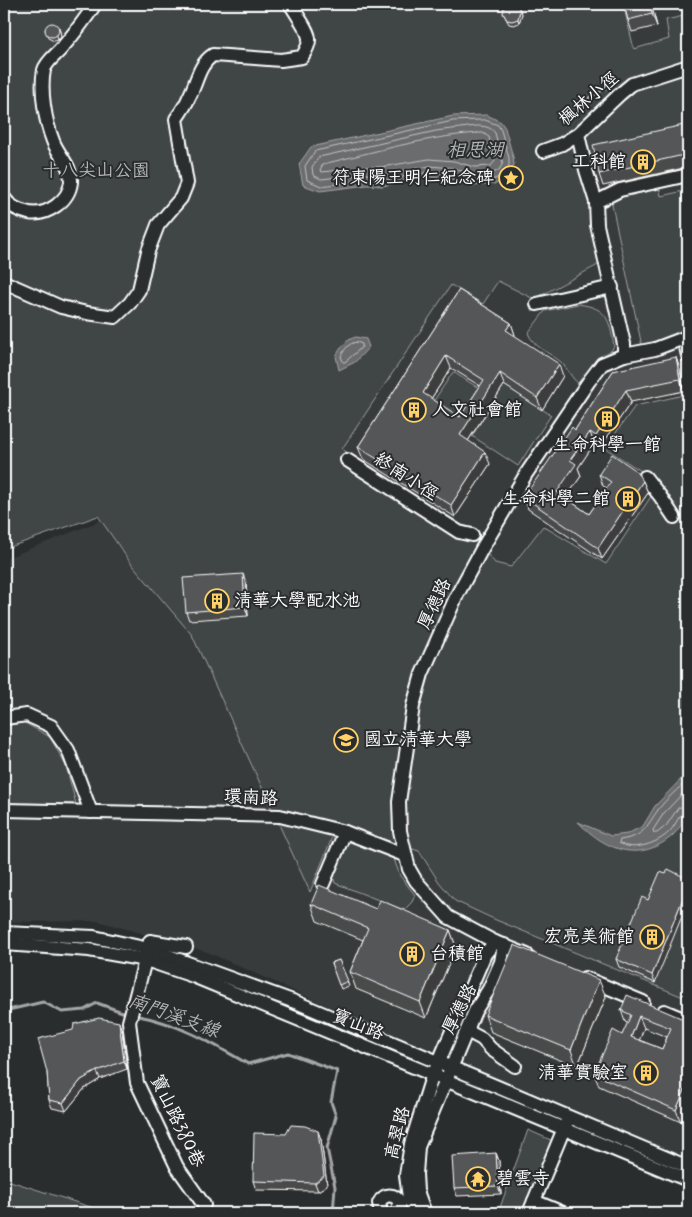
<svg xmlns="http://www.w3.org/2000/svg" width="692" height="1217" font-family="Mynerve,'LXGW WenKai TC',sans-serif">
<rect width="100%" height="100%" fill="#2a2d2e"/>
<filter id="ink" filterUnits="userSpaceOnUse"><feTurbulence type="fractalNoise" baseFrequency=".02" numOctaves="2"/><feDisplacementMap in="SourceGraphic" scale="10" xChannelSelector="R" yChannelSelector="G"/><feConvolveMatrix kernelMatrix="1 2 1 2 8 2 1 2 1" color-interpolation-filters="sRGB"/></filter>
<g filter="url(#ink)">
<polygon fill="#373a3b" points="300,4 688,4 688,1159 348,1015 207,952 98,921 4,922 4,559 145,503"/>
<g fill="#414445" stroke="#a0a2a2">
<polygon points="4,4 623,4 634,49 669,39 666,20 688,15 688,133 588,156 598,265 534,299 498,281 483,304 451,285 342,449 474,538 495,563 511,567 543,526 606,564 660,483 605,448 635,406 688,394 688,999 496,920 455,901 439,882 419,851 369,835 333,835 310,892 192,635 130,562 98,516 4,549"/>
<polygon points="658,181 661,196 688,190 688,333 643,351 611,200 620,190"/>
<path d="M578,304C608,308 609,319 614,346L611,351L596,360L579,384C571,378 568,369 561,362C549,352 534,348 528,333L545,311Z"/>
<polygon points="453,372 485,392 463,425 431,405"/>
<polygon points="504,385 551,415 518,466 472,436"/>
<polygon points="23,722 50,737 66,766 76,804 4,803 4,727"/>
<polygon points="351,841 394,859 400,876 415,895 412,902 404,910 335,883 333,876 345,843"/>
<polygon points="528,1130 553,1141 526,1213 498,1213"/>
<polygon points="4,1179 109,1213 4,1213"/>
</g>
<g fill="#6a6c6d" stroke="#a6a7a7">
<polygon points="487,115 501,122 505,128 513,157 514,165 507,178 496,184 472,186 451,179 430,177 382,186 367,185 320,191 303,185 299,164 311,147 453,116"/>
<path d="M356,337L366,339L369,347L355,362L339,370L336,356C342,346 345,340 356,337Z"/>
<path d="M688,772C688,784 691,800 688,812C686,819 677,832 671,837C637,864 605,849 578,822L611,836L627,834L643,826L655,806Z"/>
</g>
<g fill="none" stroke-linecap="round" stroke-linejoin="round">
<g stroke="#c3c4c5" stroke-width="1">
<polygon points="485,120 498,125 501,130 509,158 509,165 504,174 495,179 472,181 452,175 429,172 382,181 366,180 321,186 307,180 305,166 315,151 453,121"/>
<path d="M477,126C484,126 491,127 495,133L503,163L499,170L493,173L474,175L453,168L430,166L381,175L366,174L321,179L313,175L312,167L319,157L436,131Z"/>
<path d="M477,133H483L489,137L495,161L491,166L474,167L454,161L429,159L381,167H365L322,172L320,170L323,164C374,152 425,137 477,133Z"/>
<path d="M357,342L362,344V347L345,362H343L341,356C345,349 348,343 357,342Z"/>
<path d="M688,780C678,789 666,799 658,810C645,828 645,836 620,840L619,843C634,852 659,843 670,831C677,824 679,812 688,810"/>
<polyline points="688,788 664,813 653,830 654,833 657,833 666,826 678,808 688,804"/>
</g>
<g stroke="#a6a7a7" stroke-width="3">
<polyline points="563,113 616,82"/>
<polyline points="4,1011 43,1002 62,1012 84,1010 97,1003 128,1014"/>
<path d="M134,1015C178,1023 210,1042 248,1064L288,1053L337,1071L331,1102L336,1116L327,1148L335,1187L333,1213"/>
</g>
<g stroke="#fff" stroke-width="16">
<g id="minor">
<polyline points="578,134 586,170 596,202 597,225 624,344 624,355"/>
<polyline points="543,151 562,144 578,134 620,94 632,84 688,66"/>
<path d="M4,198C10,207 19,211 29,213C47,216 69,201 71,182C72,166 58,155 53,141C45,121 40,90 44,70C46,62 56,55 61,49C73,35 85,20 95,4"/>
<polyline points="596,202 620,190 688,175"/>
<path d="M4,282L61,307L87,313L115,317L130,303L139,290L148,251L158,225L181,198L187,183L176,119C181,112 186,105 189,97C197,83 198,65 213,55L281,60L302,57C313,40 310,36 301,21C297,15 294,9 290,4"/>
<polyline points="537,304 612,287"/>
<polyline points="684,338 688,356"/>
<polyline points="347,460 459,532 472,535"/>
<polyline points="645,477 660,496 674,517"/>
<polyline points="4,718 27,715 51,726 68,750 91,812"/>
<polyline points="4,810 280,816 345,832 404,855"/>
<polyline points="323,884 345,832"/>
<polyline points="4,933 94,937 149,949 298,1003 688,1167"/>
<polyline points="4,944 89,950 146,960 193,976 688,1180"/>
<polyline points="186,947 150,941 129,1022 137,1083 177,1167 204,1205"/>
<polyline points="527,955 495,942 448,917 416,881 409,869 400,831 399,802 413,706 422,674 457,595 483,547 526,474 589,381 602,364 624,355 655,349 684,338 688,334"/>
<polyline points="585,978 643,1002"/>
<polyline points="664,1011 688,1021"/>
<polyline points="467,1031 482,1039 491,1049 515,1066"/>
<polyline points="534,1201 563,1213"/>
<path d="M381,1213L379,1203C384,1193 395,1193 400,1203L397,1213"/>
<polyline points="416,1213 409,1198 406,1175 411,1144 431,1080 485,954 495,942"/>
<polyline points="425,1213 417,1191 416,1174 418,1147 475,1011 489,989 501,962 504,945"/>
<polyline points="529,1213 567,1121"/>
</g>
</g>
<use href="#minor" stroke="#2a2d2e" stroke-width="12"/>
</g>
<g fill="#494b4c" stroke="#fff" fill-rule="evenodd">
<polygon points="624,4 651,4 657,26 632,32 628,20"/>
<polygon points="520,10 522,14 519,23 514,25 509,24 503,13"/>
<polygon points="45,29 60,31 61,36 58,40 54,41 48,38"/>
<polygon points="688,124 688,167 603,186 599,174"/>
<path d="M459,290L511,323L515,335L514,336L563,376L542,410L504,385L468,441L490,464L455,517L363,459L358,447ZM451,368L480,386L460,417L431,399Z"/>
<polygon points="680,369 684,391 631,402 600,448 594,444 578,468 581,476 566,498 589,514 607,488 603,486 599,474 643,481 648,493 602,559 528,509 524,497 575,430 613,371"/>
<polygon points="246,582 248,616 189,620 186,612"/>
<polygon points="666,874 655,983 619,967 616,959 648,900"/>
<polygon points="311,904 450,930 456,947 426,1018 356,989 350,972 363,940 317,921"/>
<polygon points="339,960 349,986 341,989 331,963"/>
<polygon points="606,997 577,1067 491,1032 485,1015"/>
<path d="M621,1010L688,1021L681,1122L599,1086L594,1074L622,1035L628,1023L625,1022ZM644,1028L667,1037L662,1049L639,1040Z"/>
<polygon points="122,1031 127,1069 100,1079 84,1089 66,1111 52,1108 49,1100 47,1072"/>
<polygon points="286,1134 321,1139 327,1185 318,1191 256,1190 253,1181"/>
<polygon points="496,1153 499,1161 501,1194 457,1196 454,1188"/>
</g>
<g fill="#3c3d3e" stroke="#fff">
<polygon points="650,4 651,4 657,26 652,14"/>
<polygon points="520,10 522,14 519,23 518,19"/>
<polygon points="59,27 61,36 58,40 57,35"/>
<polygon points="511,323 515,335 510,342 506,330"/>
<polygon points="446,356 451,368 427,405 423,393"/>
<polygon points="676,357 680,369 684,391 680,379"/>
<polygon points="559,364 563,376 542,410 537,398"/>
<polygon points="500,373 504,385 464,447 460,435"/>
<polygon points="626,390 631,402 600,448 596,436"/>
<polygon points="590,432 594,444 578,468 581,476 562,504 557,492 570,460"/>
<polygon points="485,452 490,464 455,517 451,505"/>
<polygon points="643,481 648,493 602,559 598,548"/>
<polygon points="243,574 246,582 248,616 245,607"/>
<polygon points="688,886 688,901 655,983 652,975"/>
<polygon points="450,930 456,947 426,1018 420,1002"/>
<polygon points="599,980 606,997 577,1067 571,1050"/>
<polygon points="639,1016 644,1028 636,1049 631,1037"/>
<polygon points="119,1022 122,1031 127,1069 124,1061"/>
<polygon points="97,1071 100,1079 84,1089 66,1111 63,1103 81,1080"/>
<polygon points="688,1083 688,1105 681,1122 676,1110"/>
<polygon points="318,1131 321,1139 327,1185 318,1191 315,1183"/>
<polygon points="496,1153 499,1161 501,1194 498,1186"/>
</g>
<g fill="#555758" stroke="#fff" fill-rule="evenodd">
<polygon points="511,4 517,5 520,10 518,19 512,21 507,20 503,13 504,7"/>
<polygon points="624,4 650,4 652,14 628,20"/>
<circle cx="52" cy="30" r="7"/>
<polygon points="688,124 688,154 599,174 593,145"/>
<path d="M459,290L511,323L506,330L559,364L537,398L500,373L460,435L485,452L451,505L358,447ZM446,356L484,380L460,417L423,393Z"/>
<polygon points="676,357 680,379 626,390 596,436 590,432 570,460 576,464 557,492 589,514 611,482 599,474 612,454 634,469 643,481 598,548 524,497 572,427 575,430 613,371"/>
<polygon points="243,574 245,607 186,612 183,578"/>
<polygon points="668,869 688,879 688,886 652,975 616,959 642,897 648,900 660,872 666,874"/>
<polygon points="319,885 376,909 380,900 450,930 420,1002 350,972 368,928 311,904"/>
<polygon points="514,945 599,980 571,1050 485,1015"/>
<polygon points="339,960 348,981 339,985 331,963"/>
<path d="M627,995L688,1021V1083L676,1110L594,1074L613,1030L622,1035L631,1015L621,1010ZM639,1016L671,1028L662,1049L631,1037Z"/>
<polygon points="99,1018 119,1022 124,1061 97,1071 81,1080 63,1103 49,1100 47,1072 38,1039 73,1030 74,1024"/>
<polygon points="291,1125 305,1126 318,1131 324,1176 315,1183 253,1181 254,1133 286,1134"/>
<polygon points="496,1153 498,1186 454,1188 452,1156"/>
</g>
</g>
<defs>
<g id="building-ring" transform="scale(1.25)"><circle r="9.5" fill="#2a2d2e" stroke="#ffd166" stroke-width="1.5"/><path d="M-4-6H4V6H1V3H-1V6H-4ZM-2.5-4.3h1.7v1.8h-1.7ZM.8-4.3h1.7v1.8H.8ZM-2.5-1h1.7V.8h-1.7ZM.8-1h1.7V.8H.8Z" fill="#ffd166"/></g>
<g id="sight-ring" transform="scale(1.25)"><circle r="9.5" fill="#2a2d2e" stroke="#ffd166" stroke-width="1.5"/><path d="M0-6L1.8-2.2L6-1.7L2.9 1.2L3.7 5.4L0 3.3L-3.7 5.4L-2.9 1.2L-6-1.7L-1.8-2.2Z" fill="#ffd166"/></g>
<g id="university-ring" transform="scale(1.25)"><circle r="9.5" fill="#2a2d2e" stroke="#ffd166" stroke-width="1.5"/><path d="M0-5L7-2L0 1L-7-2ZM-4 1L0 2.5L4 1V4Q0 6-4 4Z" fill="#ffd166"/></g>
<g id="temple-ring" transform="scale(1.25)"><circle r="9.5" fill="#2a2d2e" stroke="#ffd166" stroke-width="1.5"/><path d="M0-6L5-2H3V0L6.5 2.5H4V6H1.5V3h-3V6H-4V2.5H-6.5L-3 0V-2H-5Z" fill="#ffd166"/></g>
</defs>
<g fill-rule="evenodd">
<use href="#building-ring" x="643" y="162"/>
<use href="#sight-ring" x="511" y="178"/>
<use href="#building-ring" x="414" y="410"/>
<use href="#building-ring" x="607" y="419"/>
<use href="#building-ring" x="628" y="499"/>
<use href="#building-ring" x="217" y="601"/>
<use href="#university-ring" x="346" y="740"/>
<use href="#building-ring" x="652" y="937"/>
<use href="#building-ring" x="412" y="954"/>
<use href="#building-ring" x="646" y="1073"/>
<use href="#temple-ring" x="478" y="1179"/>
</g>
<g text-anchor="middle" dominant-baseline="central" stroke-width="4" stroke-linejoin="round" paint-order="stroke">
<g font-size="18" fill="#fff" stroke="#2a2d2e">
<text transform="translate(589 99) rotate(-40)">楓林小徑</text>
<text transform="translate(406 477) rotate(33)">終南小徑</text>
<text transform="translate(435 604) rotate(-65)">厚德路</text>
<text transform="translate(251 798) rotate(3)">環南路</text>
<text transform="translate(460 1009) rotate(-63)">厚德路</text>
<text transform="translate(358 1025) rotate(22)">寶山路</text>
<text transform="translate(177 1121) rotate(64)">寶山路380巷</text>
<text transform="translate(398 1133) rotate(-76)">高翠路</text>
</g>
<g font-size="18" fill="#fff" stroke="#2a2d2e" text-anchor="end">
<text x="626" y="162">工科館</text>
<text x="494" y="178">符東陽王明仁紀念碑</text>
<text x="432" y="410" text-anchor="start">人文社會館</text>
<text x="607" y="445" text-anchor="middle">生命科學一館</text>
<text x="610" y="499">生命科學二館</text>
<text x="234" y="601" text-anchor="start">清華大學配水池</text>
<text x="364" y="740" text-anchor="start">國立清華大學</text>
<text x="634" y="937">宏亮美術館</text>
<text x="430" y="954" text-anchor="start">台積館</text>
<text x="628" y="1073">清華實驗室</text>
<text x="496" y="1179" text-anchor="start">碧雲寺</text>
</g>
<g font-size="18" fill="#b3b4b5" stroke="#2a2d2e">
<text x="96" y="171">十八尖山公園</text>
</g>
<g font-size="19" font-style="italic" fill="#b4b6b6" stroke="#2a2d2e">
<text x="475" y="150">相思湖</text>
<text transform="translate(174 1016) rotate(20)">南門溪支線</text>
</g>
</g>
<rect width="692" height="1217" fill="none" stroke="#2a2d2e" stroke-width="20"/>
<rect x="10" y="10" width="672" height="1197" fill="none" stroke="#fff" stroke-width="2" filter="url(#ink)"/>
</svg>
